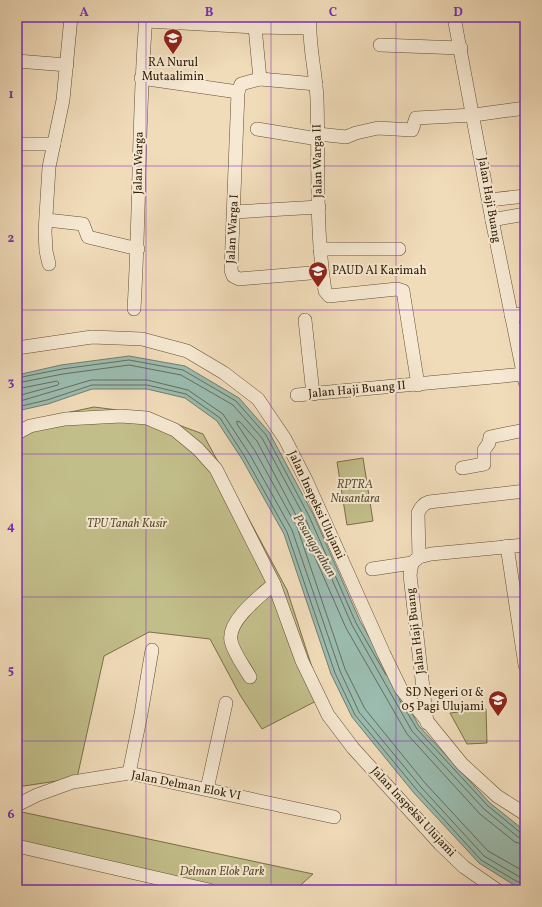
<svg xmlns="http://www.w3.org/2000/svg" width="542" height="907" font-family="Vollkorn,serif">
<rect width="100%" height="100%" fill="#f1dcba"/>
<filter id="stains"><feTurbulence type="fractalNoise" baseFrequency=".005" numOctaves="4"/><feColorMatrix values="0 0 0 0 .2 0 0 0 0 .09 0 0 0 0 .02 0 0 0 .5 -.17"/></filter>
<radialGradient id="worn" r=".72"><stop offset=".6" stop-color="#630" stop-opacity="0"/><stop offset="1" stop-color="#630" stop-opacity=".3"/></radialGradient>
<g fill="#c2be8a" stroke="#7a6f48">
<polygon points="94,407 149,414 203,434 287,590 322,698 262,729 240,695 210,639 149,632 104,656 77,778 17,787 17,431 38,419"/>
<polygon points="363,458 373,521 347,525 337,462"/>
<polygon points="486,709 487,743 467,744 450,713"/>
<polygon points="17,811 313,874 295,890 222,890 17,845"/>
</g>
<polygon fill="#9bbcb0" stroke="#717e6c" points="129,356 185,366 239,398 269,432 313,514 360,621 419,726 490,803 525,831 525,888 514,885 479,863 414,793 352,717 331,674 284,534 242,459 217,421 185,398 147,389 92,389 48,404 17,411 17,375 61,365"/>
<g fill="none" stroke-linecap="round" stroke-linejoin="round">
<g stroke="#666e5b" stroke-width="1">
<polyline points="17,378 62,369 129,360 183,370 236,401 266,435 309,516 356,623 386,675"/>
<polyline points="17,383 63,374 129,365 181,375 233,405 262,438 305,518 352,625 412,731 484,809 518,837 525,839"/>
<polyline points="17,389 57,381 59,383 58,385 17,396"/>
<polyline points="17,402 91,380 147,380 188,390 223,414 250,455 292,530 340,671 359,712 421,787 484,856 518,876 525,879"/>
<polyline points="17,407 47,400 92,385 147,385 186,394 220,418 245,457 287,532 335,673 355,715 417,790 481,860 516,881 525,884"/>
<polyline points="399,699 417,729 488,806 521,833 525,834"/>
<polyline points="525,845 515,842 480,814 407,734 346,628 299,521 257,441 240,422 237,421 237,424 255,451 297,527 345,669 365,709 425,783 488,851 525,872"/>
</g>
<g stroke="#614f33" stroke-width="14">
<g id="minor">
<path d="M310,17C308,44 316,72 317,99C319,163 315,228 325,291L329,296L397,289L403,291L418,385"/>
<polyline points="454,17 492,220 525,382"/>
<polyline points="146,21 255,27"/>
<polyline points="309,28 255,27 260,79 241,84 238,92 231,270 233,276 239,279 322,272"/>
<polyline points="380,45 461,48"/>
<polyline points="17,61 67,65"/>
<polyline points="141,78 238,92"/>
<polyline points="260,79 316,84"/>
<polyline points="257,129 318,139"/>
<polyline points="318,134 346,137 356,133 378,128 412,130 416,118 474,115 525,108"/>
<polyline points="17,144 54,144"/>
<polyline points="489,200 525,196"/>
<polyline points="234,212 319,207"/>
<polyline points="47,220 83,224 88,237 138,249"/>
<polyline points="492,220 525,214"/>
<polyline points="320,249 399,249"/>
<polyline points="49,264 46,251 45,232 49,167 63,100 71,17"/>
<path d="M134,309C140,211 138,114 146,17"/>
<polyline points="511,315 525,314"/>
<polyline points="305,320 313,394"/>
<polyline points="17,348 92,337 142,339 187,351 224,373 258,399 285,439 307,482 384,654 401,689 462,764 497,796 525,814"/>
<polyline points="297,395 525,374"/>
<polyline points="17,433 30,426 65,419 121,416 147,418 175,430 198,449 216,469 274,584 302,661 328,715 353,748 440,844 464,867 497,890"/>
<polyline points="462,468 484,464 484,450 489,443 490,437 525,430"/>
<polyline points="507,546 525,665"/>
<path d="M419,557L418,513C421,507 423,504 429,502L525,491"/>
<polyline points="412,563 410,575 427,723"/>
<polyline points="372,569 412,563 419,557 431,554 525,545"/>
<path d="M250,677C244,666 234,654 231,641C227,621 260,596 274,584"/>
<polyline points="129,773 141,714 152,650"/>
<polyline points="207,789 226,703"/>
<polyline points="17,805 37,795 73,782 129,773 334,817"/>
<polyline points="17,846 209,890"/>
</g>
</g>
<use href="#minor" stroke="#f6e8d2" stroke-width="13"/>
</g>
<path fill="none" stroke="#7b2cbf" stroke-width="1" stroke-opacity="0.55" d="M146,17V890M271,17V890M396,17V890M17,166H525M17,310H525M17,454H525M17,597H525M17,741H525"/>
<defs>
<g id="school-pin" transform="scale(1)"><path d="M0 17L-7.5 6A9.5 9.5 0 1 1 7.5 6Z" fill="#8f2418" stroke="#f6e8d2"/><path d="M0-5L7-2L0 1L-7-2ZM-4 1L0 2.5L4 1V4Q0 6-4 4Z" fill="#fff"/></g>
</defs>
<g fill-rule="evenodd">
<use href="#school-pin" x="173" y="38"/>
<use href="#school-pin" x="318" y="271"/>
<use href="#school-pin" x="498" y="700"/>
</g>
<g text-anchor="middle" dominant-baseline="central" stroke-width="4" stroke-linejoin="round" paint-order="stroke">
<g font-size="12" fill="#312006" stroke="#f6e8d2">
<text x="173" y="63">RA Nurul<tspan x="173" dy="14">Mutaalimin</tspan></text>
<text x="332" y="271" text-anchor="start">PAUD Al Karimah</text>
<text x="484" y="693" text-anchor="end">SD Negeri 01 &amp;<tspan x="484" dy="14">05 Pagi Ulujami</tspan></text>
</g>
<g font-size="12" fill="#312006" stroke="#f6e8d2">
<text transform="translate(318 161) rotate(-91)">Jalan Warga II</text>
<text transform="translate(139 163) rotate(-89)">Jalan Warga</text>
<text transform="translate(489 200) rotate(80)">Jalan Haji Buang</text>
<text transform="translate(233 229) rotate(-87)">Jalan Warga I</text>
<text transform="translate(357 390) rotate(-5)">Jalan Haji Buang II</text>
<text transform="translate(316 505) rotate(65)">Jalan Inspeksi Ulujami</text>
<text transform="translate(416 631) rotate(-97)">Jalan Haji Buang</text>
<text transform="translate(186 786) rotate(11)">Jalan Delman Elok VI</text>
<text transform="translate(413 812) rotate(47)">Jalan Inspeksi Ulujami</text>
</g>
<g font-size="12" font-style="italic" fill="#5c4f2e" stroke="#f6e8d2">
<text x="355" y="485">RPTRA<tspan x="355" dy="14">Nusantara</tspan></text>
<text x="127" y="524">TPU Tanah Kusir</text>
<text x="222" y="872">Delman Elok Park</text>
</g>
<g font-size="13" font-style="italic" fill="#514f39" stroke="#f6e8d2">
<text transform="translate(314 546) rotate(59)">Pesanggrahan</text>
</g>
</g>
<rect width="542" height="907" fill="none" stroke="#f1dcba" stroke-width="44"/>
<rect x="22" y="22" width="498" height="863" fill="none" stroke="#7b2cbf" stroke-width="1.5"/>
<g font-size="13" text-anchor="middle" font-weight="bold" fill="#7b2cbf">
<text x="84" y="16">A</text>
<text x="209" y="16">B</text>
<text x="333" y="16">C</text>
<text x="458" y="16">D</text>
<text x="11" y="98">1</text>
<text x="11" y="242">2</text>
<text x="11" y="386">3</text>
<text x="11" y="530">4</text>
<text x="11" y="674">5</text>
<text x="11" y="818">6</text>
</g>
<rect width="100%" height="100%" filter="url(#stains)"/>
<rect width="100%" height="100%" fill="url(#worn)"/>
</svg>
